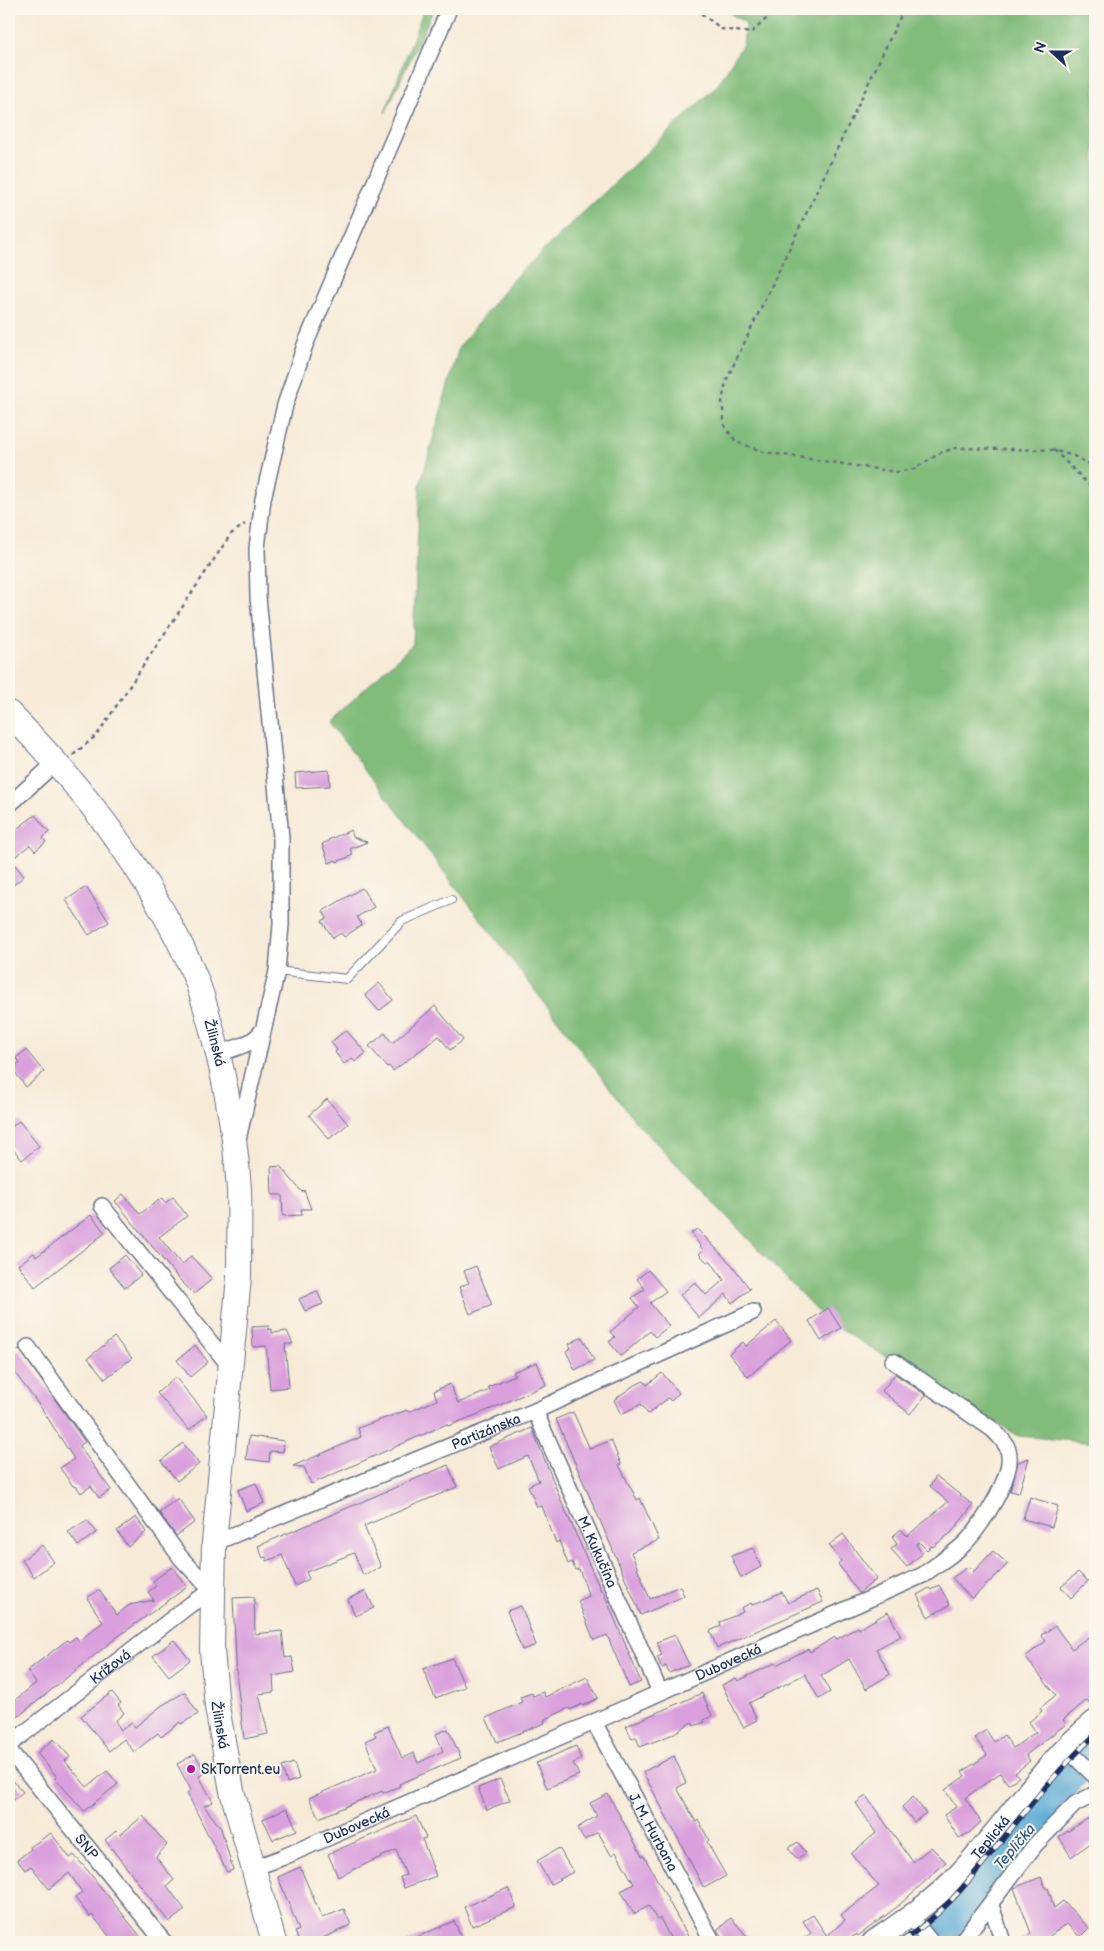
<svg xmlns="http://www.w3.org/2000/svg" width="1104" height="1951" font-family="'Balsamiq Sans',sans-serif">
<rect width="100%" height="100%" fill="#fbf7ec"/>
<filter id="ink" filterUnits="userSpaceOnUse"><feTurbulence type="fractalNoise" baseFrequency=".02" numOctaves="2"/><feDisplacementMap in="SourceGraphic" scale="10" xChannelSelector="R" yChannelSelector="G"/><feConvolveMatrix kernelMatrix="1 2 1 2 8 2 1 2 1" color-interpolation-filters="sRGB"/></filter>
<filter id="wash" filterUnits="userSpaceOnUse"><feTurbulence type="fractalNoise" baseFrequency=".0096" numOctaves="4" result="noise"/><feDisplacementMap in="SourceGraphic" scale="20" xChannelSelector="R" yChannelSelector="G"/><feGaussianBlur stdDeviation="1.12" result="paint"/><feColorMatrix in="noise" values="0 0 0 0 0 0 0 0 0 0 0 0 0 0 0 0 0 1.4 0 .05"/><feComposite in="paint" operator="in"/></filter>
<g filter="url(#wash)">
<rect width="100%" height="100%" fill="#f7ebd8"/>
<g fill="#81bc7a" stroke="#4e766c">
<polygon points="424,9 434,9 385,113"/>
<polygon points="723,9 1095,9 1095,1443 1019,1436 828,1322 636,1122 329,722 413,644 420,485 459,347 513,279 717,86 743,44 746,23"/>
</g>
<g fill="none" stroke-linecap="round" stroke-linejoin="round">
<polyline stroke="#58a9d3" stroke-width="28" points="931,1942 953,1921 1095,1749"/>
</g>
<g id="blocks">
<g fill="#daa0dd">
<polygon points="329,770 330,786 296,788 295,773"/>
<polygon points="35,815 49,832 43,838 46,842 35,851 30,845 11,860 24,876 9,889 9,835"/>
<polygon points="351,830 353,837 367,842 350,849 353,855 337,862 336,860 329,863 322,844 329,841 328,840"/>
<polygon points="86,887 109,922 89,935 66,900"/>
<polygon points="362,888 374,907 357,917 362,925 344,937 341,933 333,938 322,921 327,918 323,911"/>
<polygon points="379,983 393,1000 379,1011 365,995"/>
<polygon points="435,1006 463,1040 450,1050 439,1036 393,1071 389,1066 387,1067 369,1046 385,1033 392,1043"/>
<polygon points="346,1030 366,1053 355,1062 352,1058 344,1064 335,1052 337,1050 331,1042"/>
<polygon points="26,1050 44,1072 26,1087 12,1068 20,1062 16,1058"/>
<polygon points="327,1099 348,1124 329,1139 309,1115"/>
<polygon points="19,1121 39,1146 22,1160 9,1144 9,1129"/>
<polygon points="280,1166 302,1192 304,1190 311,1209 301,1209 302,1215 283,1216 282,1195 272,1195 271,1167"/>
<polygon points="123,1194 140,1214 162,1198 165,1203 173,1197 187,1216 159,1237 182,1265 191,1256 212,1279 194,1294 179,1279 115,1201"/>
<polygon points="91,1215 105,1233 35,1287 18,1265 34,1253 36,1257"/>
<polygon points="697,1229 732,1265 750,1289 732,1303 726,1294 699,1318 680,1295 695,1282 706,1295 724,1280 710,1260 707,1262 699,1254 703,1250 691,1233"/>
<polygon points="125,1255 141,1275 125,1288 109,1268"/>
<polygon points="476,1266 492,1305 470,1314 459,1287 469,1283 464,1271"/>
<polygon points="648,1270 666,1291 650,1303 669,1326 655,1337 650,1331 621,1356 609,1342 615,1337 610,1332 639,1307 632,1298 645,1289 637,1279"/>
<polygon points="317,1291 323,1304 305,1311 299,1299"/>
<polygon points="828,1308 841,1328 821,1341 809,1321"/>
<polygon points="776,1321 791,1340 748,1377 729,1354 743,1342 746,1346"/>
<polygon points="269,1326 268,1330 272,1329 272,1333 287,1331 293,1344 285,1344 289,1387 270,1389 266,1346 253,1347 252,1327"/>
<polygon points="114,1337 132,1358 105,1379 88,1358"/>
<polygon points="582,1337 594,1360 575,1370 566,1351 571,1348 569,1344"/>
<polygon points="195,1345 208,1362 190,1377 177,1360"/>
<polygon points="19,1349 85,1442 79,1446 111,1490 99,1498 91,1486 81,1493 77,1487 73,1486 60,1468 74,1459 42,1409 9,1365 9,1357"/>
<polygon points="537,1362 546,1385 486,1411 448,1426 447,1424 311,1484 304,1467 293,1466 361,1437 358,1428 407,1410 408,1412 437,1400 434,1391 450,1384 458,1403 490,1390 488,1387 515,1375 513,1372"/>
<polygon points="662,1373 679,1393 671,1401 668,1398 648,1414 641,1404 621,1414 614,1400 633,1386 644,1381 647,1385"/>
<polygon points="895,1374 926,1395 910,1414 882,1391"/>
<polygon points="175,1377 207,1415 189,1430 157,1393"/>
<polygon points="573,1412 590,1449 611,1440 621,1464 619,1465 637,1500 640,1498 659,1540 631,1552 650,1599 680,1586 684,1596 641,1615 556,1419"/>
<polygon points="532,1428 560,1498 601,1591 603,1591 641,1682 629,1687 607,1635 594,1640 578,1601 589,1596 579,1569 575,1570 572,1562 568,1564 559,1541 556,1543 542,1506 537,1507 528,1486 539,1481 528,1456 499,1469 489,1447"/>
<polygon points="249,1436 284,1441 283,1452 270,1451 269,1462 246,1459"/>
<polygon points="183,1443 199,1464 177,1481 161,1461"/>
<polygon points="1029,1458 1019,1493 1010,1491 1018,1462"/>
<polygon points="448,1465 457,1487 364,1526 381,1567 363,1575 354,1553 306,1572 309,1579 295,1586 282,1555 267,1561 266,1557 263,1558 258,1546"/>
<polygon points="936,1476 973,1505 952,1532 933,1547 932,1546 927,1550 919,1542 916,1544 922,1554 907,1567 891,1549 897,1544 892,1537 901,1529 907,1536 948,1502 930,1486"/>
<polygon points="256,1483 264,1503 246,1511 238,1490"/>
<polygon points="1030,1497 1058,1506 1052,1527 1023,1519"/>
<polygon points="178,1498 195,1522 176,1536 159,1512"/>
<polygon points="136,1517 146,1532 128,1547 117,1531"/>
<polygon points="87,1520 97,1532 78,1546 68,1532"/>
<polygon points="843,1534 877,1579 859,1593 838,1564 841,1561 829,1545"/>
<polygon points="42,1545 54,1562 34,1577 22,1560"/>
<polygon points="753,1548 761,1567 741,1578 731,1556"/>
<polygon points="993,1551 1008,1564 972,1599 952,1578 968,1567 973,1572"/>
<polygon points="172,1567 187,1587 116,1638 9,1724 9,1705 36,1683 27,1671 67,1640 69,1642 76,1637 79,1641 103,1622 87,1598 99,1590 117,1615 129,1605 154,1600 148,1592 156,1586 153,1581"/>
<polygon points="1078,1572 1088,1581 1071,1598 1061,1587"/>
<polygon points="939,1585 950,1605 928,1617 917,1595 929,1588 931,1590"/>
<polygon points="817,1590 823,1602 717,1648 710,1631 721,1626 720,1622 743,1612 741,1608 751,1603 752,1605 782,1592 788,1603"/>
<polygon points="366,1591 374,1608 355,1616 348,1599"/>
<polygon points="254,1597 255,1634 282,1631 285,1658 292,1657 295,1672 273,1676 274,1692 259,1694 268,1734 244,1739 237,1681 233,1598"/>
<polygon points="521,1606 536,1645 522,1650 507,1611"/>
<polygon points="888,1612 901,1636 876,1649 890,1674 866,1689 849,1659 821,1676 830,1692 819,1699 805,1674 749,1703 757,1720 743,1727 722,1685 736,1678 738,1681 775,1663 776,1665 808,1649 810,1652 835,1637 837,1639 858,1627 859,1629"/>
<polygon points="1055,1626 1072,1649 1091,1635 1095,1642 1095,1709 1093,1709 1087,1700 1063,1720 1066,1724 1026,1755 1030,1761 1015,1773 1019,1777 1008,1784 1000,1773 965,1798 981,1822 969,1833 959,1838 944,1815 956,1807 945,1790 965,1776 962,1772 987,1755 975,1738 986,1730 994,1742 1004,1735 1013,1748 1036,1732 1029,1722 1042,1711 1040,1708 1056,1695 1025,1657 1046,1641 1041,1635"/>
<polygon points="675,1635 689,1665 669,1673 666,1666 662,1668 657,1657 662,1655 657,1642"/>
<polygon points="174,1640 190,1660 169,1676 153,1656"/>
<polygon points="452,1658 465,1687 435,1698 423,1669"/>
<polygon points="587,1677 598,1698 583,1706 582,1704 570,1710 569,1708 544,1720 545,1723 497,1742 486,1718 522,1702 520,1697 532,1693 533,1696 543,1692 545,1697"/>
<polygon points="112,1692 121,1703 118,1705 124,1713 115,1721 121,1730 132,1723 135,1727 161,1706 185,1692 198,1714 181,1724 180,1722 161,1737 158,1733 134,1752 124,1739 109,1751 81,1716"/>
<polygon points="702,1693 712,1716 704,1720 705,1722 694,1726 692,1722 671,1735 640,1747 636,1737 632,1739 626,1726"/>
<polygon points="388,1726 402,1758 414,1753 418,1763 443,1751 436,1734 448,1729 461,1758 399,1784 400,1786 383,1793 382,1791 319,1818 309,1798 377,1769 365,1741 376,1736 374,1732"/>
<polygon points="54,1739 70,1757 65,1761 87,1787 107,1771 118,1784 84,1811 55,1778 57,1777 37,1753"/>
<polygon points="576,1746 581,1759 573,1763 579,1775 547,1788 536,1763"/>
<polygon points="195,1754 206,1773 199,1776 213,1802 204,1806 221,1828 233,1870 227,1872 187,1793 191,1790 177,1764"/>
<polygon points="674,1756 686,1783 677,1788 696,1822 698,1820 709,1840 707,1842 726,1876 704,1888 643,1772"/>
<polygon points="294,1763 299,1779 287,1783 282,1767"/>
<polygon points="9,1776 23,1792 9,1804"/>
<polygon points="500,1779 510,1800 487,1810 478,1788"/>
<polygon points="608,1794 642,1856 644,1856 691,1942 672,1942 660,1918 657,1920 649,1906 634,1914 621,1891 634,1884 616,1852 611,1855 598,1832 584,1840 577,1828 597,1816 590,1803"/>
<polygon points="866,1796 913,1862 931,1847 946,1862 897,1907 858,1936 857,1934 845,1942 799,1942 811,1933 803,1921 813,1915 827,1936 845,1920 841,1915 879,1886 851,1854 876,1833 856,1803"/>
<polygon points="913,1797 926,1813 914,1822 902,1807"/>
<polygon points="287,1808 297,1830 273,1840 263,1819"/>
<polygon points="1095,1814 1095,1840 1071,1857 1059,1837"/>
<polygon points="143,1816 167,1845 156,1857 174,1880 167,1886 185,1910 169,1922 105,1840 116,1831 120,1835"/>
<polygon points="416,1816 426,1838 422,1839 436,1876 404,1888 400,1877 406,1875 396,1850 338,1877 328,1854"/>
<polygon points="51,1833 70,1858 74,1855 88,1871 145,1942 114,1942 92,1915 90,1917 75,1898 82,1892 69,1873 49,1889 31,1866 25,1870 17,1860 31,1849 30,1847"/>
<polygon points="798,1842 806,1853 797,1859 788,1848"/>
<polygon points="559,1848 573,1872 551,1884 537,1861"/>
<polygon points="300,1867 322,1918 344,1909 351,1925 323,1938 325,1942 299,1942 295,1932 299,1930 278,1877"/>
<polygon points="1041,1877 1046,1889 1048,1888 1054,1908 1063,1901 1089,1928 1080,1937 1067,1924 1041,1942 1019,1942 1031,1933 1014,1888"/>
<polygon points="508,1888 516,1907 472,1926 464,1907"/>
<polygon points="731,1918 752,1942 727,1942 717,1930"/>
<polygon points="454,1921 463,1942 405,1942"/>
</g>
</g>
</g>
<g filter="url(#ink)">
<use href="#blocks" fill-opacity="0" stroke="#687189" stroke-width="1"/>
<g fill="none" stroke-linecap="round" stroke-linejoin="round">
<g stroke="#687189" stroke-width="10">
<polyline id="lane" points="277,971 347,979 402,921 451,900"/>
</g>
<g stroke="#687189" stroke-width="18">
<g id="street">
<polyline points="9,805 56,762"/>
<path d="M218,1054C234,1048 252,1045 262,1031"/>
<polyline points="238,1139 277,971 281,925 281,837 258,597 257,548 263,499 285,405 305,345 449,9"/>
<polyline points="102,1206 231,1368"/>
<path id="s1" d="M535,1411L660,1692"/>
<path id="s2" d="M214,1543L535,1411L753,1312"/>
<path id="s3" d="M594,1722L713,1942"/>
<path id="s4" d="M9,1745L191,1604L212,1591L181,1558L28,1347"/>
<polyline points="1066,1748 1095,1776"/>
<path id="s5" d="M9,1750L164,1942"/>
<path id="s6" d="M253,1868L281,1858L594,1722L923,1575C936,1565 951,1556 963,1545C980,1529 1016,1474 1008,1450C1006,1442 998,1435 992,1429L893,1361"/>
<polyline points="991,1905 1003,1942"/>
<polyline points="910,1916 931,1942"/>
<polyline points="961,1942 1035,1845 1075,1804 1095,1794"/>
</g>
</g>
<g stroke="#687189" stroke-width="24">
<g id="secondary">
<path id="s7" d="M873,1942C903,1921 934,1901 959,1874C1006,1824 1042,1764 1095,1721"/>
</g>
</g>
<g stroke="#687189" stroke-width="26">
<g id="primary">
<path id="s8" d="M9,713C66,770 116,831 156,900C174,930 191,962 202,996C221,1056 235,1127 239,1189C240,1218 239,1248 239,1277L214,1543L212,1650L217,1707L232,1791L274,1942"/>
</g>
</g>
<g stroke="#687189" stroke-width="2.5" stroke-dasharray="4 4" stroke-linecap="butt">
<polyline points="695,9 722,29 751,33 777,9"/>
<polyline points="904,9 726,381 722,402 725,428 737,442 764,452 896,472 914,469 942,452 956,448 1053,450 1074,456 1095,467"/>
<polyline points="1054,450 1095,491"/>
<polyline points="73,755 97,735 231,534 245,524"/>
</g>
<use href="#lane" stroke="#fff" stroke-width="8"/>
<use href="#street" stroke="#fff" stroke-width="15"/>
<use href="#secondary" stroke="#fff" stroke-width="21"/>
<use href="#primary" stroke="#fff" stroke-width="24"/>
<g stroke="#1b2f5e" stroke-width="5.5">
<path id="rail" d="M900,1942C938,1919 965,1886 992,1852C1025,1812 1057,1770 1095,1735"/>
</g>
<use href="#rail" stroke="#fbf7ec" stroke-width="4" stroke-dasharray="11" stroke-linecap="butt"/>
</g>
</g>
<circle fill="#b5179e" stroke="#fbf7ec" stroke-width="2" cx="191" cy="1769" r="5"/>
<g text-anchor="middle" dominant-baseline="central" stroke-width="4" stroke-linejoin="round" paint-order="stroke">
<g font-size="14" fill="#1b2f5e" stroke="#fbf7ec">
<text stroke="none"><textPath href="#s8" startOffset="394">Žilinská</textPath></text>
<text stroke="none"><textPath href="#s2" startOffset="294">Partizánska</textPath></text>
<text stroke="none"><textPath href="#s1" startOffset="154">M. Kukučína</textPath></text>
<text stroke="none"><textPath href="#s6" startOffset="518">Dubovecká</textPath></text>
<text stroke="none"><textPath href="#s4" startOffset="128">Krížová</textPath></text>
<text stroke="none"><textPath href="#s8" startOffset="1080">Žilinská</textPath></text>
<text stroke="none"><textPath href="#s6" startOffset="112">Dubovecká</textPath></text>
<text stroke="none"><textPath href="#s3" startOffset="125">J. M. Hurbana</textPath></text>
<text stroke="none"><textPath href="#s7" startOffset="158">Teplická</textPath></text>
<text stroke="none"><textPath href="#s5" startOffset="124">SNP</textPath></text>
</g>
<g font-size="14" fill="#1b2f5e" stroke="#fbf7ec" text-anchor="start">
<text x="201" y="1769">SkTorrent.eu</text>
</g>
<g font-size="15" font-style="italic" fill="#305a87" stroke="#fbf7ec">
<text transform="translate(1015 1847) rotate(-50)">Teplička</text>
</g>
</g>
<rect width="1104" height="1951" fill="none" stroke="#fbf7ec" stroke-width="30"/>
<g transform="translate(1052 52) rotate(291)" stroke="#fbf7ec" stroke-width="4" paint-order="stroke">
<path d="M0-4L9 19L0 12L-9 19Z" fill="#1b2f5e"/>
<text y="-8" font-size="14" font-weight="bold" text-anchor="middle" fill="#1b2f5e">N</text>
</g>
</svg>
